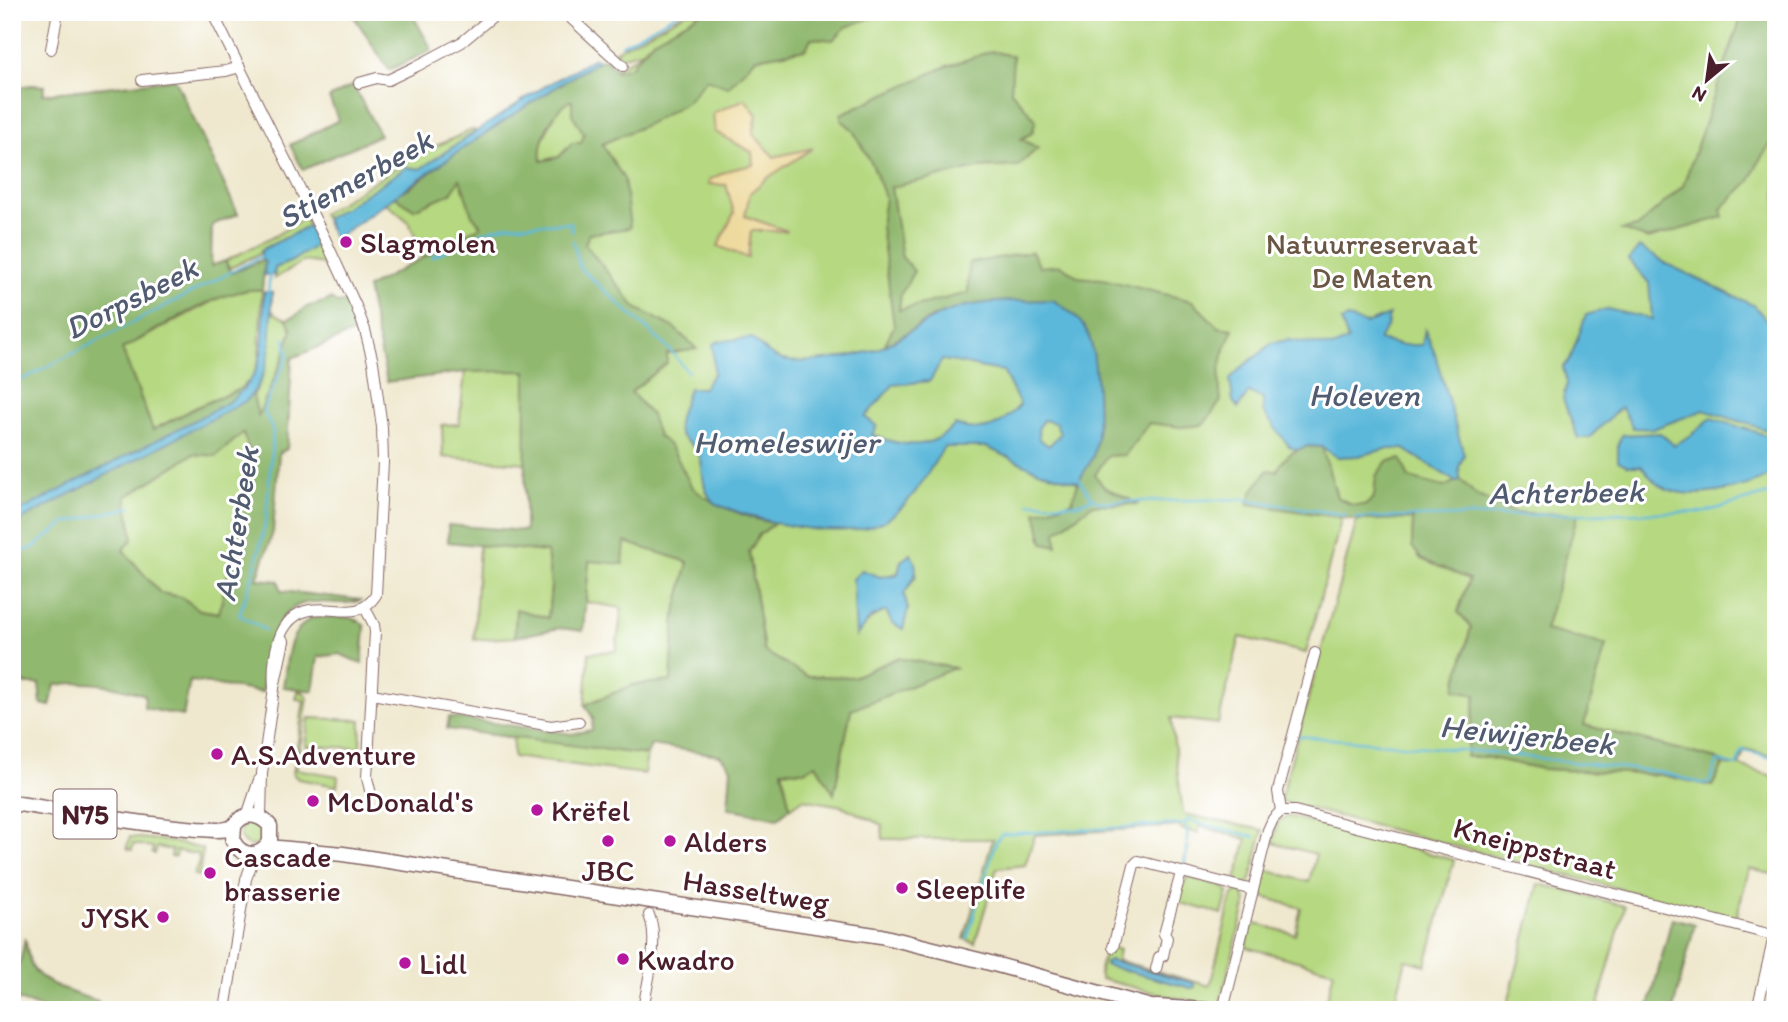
<svg xmlns="http://www.w3.org/2000/svg" width="1788" height="1022" font-family="Itim,sans-serif">
<rect width="100%" height="100%" fill="#fff"/>
<filter id="ink" filterUnits="userSpaceOnUse"><feTurbulence type="fractalNoise" baseFrequency=".0143" numOctaves="2"/><feDisplacementMap in="SourceGraphic" scale="14" xChannelSelector="R" yChannelSelector="G"/><feConvolveMatrix kernelMatrix="1 2 1 2 8 2 1 2 1" color-interpolation-filters="sRGB"/></filter>
<filter id="wash" filterUnits="userSpaceOnUse"><feTurbulence type="fractalNoise" baseFrequency=".00686" numOctaves="4" result="noise"/><feDisplacementMap in="SourceGraphic" scale="28" xChannelSelector="R" yChannelSelector="G"/><feGaussianBlur stdDeviation="1.57" result="paint"/><feColorMatrix in="noise" values="0 0 0 0 0 0 0 0 0 0 0 0 0 0 0 0 0 1.4 0 .05"/><feComposite in="paint" operator="in"/></filter>
<g filter="url(#wash)">
<rect width="100%" height="100%" fill="#efe8ce"/>
<g fill="#b5d880" stroke="#807c56" stroke-width="2" fill-rule="evenodd">
<polygon points="687,12 703,12 653,40 642,51 621,57 615,51"/>
<path d="M801,12H1776V757L1745,749L1739,766L1776,777V875L1749,869L1736,919L1280,801L1357,520L1413,519L1412,546L1421,559L1469,579L1458,612L1471,627L1455,689L1476,695L1467,757H1485L1543,769L1662,775L1712,786L1723,765L1735,766L1716,759L1584,725L1545,630L1577,514L1515,513L1507,509L1357,510L1252,494L1249,504L1342,516L1306,653L1240,637L1218,724L1171,718L1183,814L1263,830L1251,880L1246,885L1237,884L1236,880L1247,839L1200,826L1198,833L1181,829L1180,826L1035,835L1025,865L997,868L975,943L964,939L993,839H883L882,825L842,806L803,799L790,808L782,770L804,771L816,764L834,793L851,710L953,668L897,658L853,677L806,676L764,651L749,552L759,535L774,524L643,546L688,562L675,616L671,682L633,685L585,705L589,653L616,651L622,608L586,602L589,560L564,369L430,270L409,222L386,203L395,195L399,199L460,179L602,208L584,136L581,143H572L559,157L541,161L539,147L559,107L641,53ZM1072,502L1137,504H1092L1056,532ZM911,555L916,576L904,594L908,610C874,611 878,612 856,634V609L880,577L898,573L901,561Z"/>
<polygon points="472,130 476,131 420,169 407,167 343,209 325,219 322,214 418,154"/>
<polygon points="304,218 309,226 261,250 261,253 230,268 225,261 275,236"/>
<polygon points="318,244 333,271 329,273 324,264 304,261 274,279 275,268 292,261"/>
<polygon points="253,289 262,290 259,358 253,378 238,390 199,406 153,430 122,349 224,295"/>
<polygon points="272,310 275,314 287,319 292,329 284,356 258,417 253,396 267,358"/>
<polygon points="526,370 526,463 443,457 442,425 459,424 465,372"/>
<polygon points="243,433 253,461 236,527 234,548 219,613 200,610 181,597 160,593 122,550 133,539 125,498 193,454 216,455"/>
<polygon points="479,545 547,552 551,586 548,618 516,610 515,637 474,640"/>
<polygon points="298,691 303,692 308,698 296,769 338,776 337,786 298,779 293,774 304,700 296,699"/>
<polygon points="309,718 361,720 360,748 305,746"/>
<polygon points="513,737 647,755 644,774 513,757"/>
<polygon points="1288,816 1454,860 1426,965 1406,960 1393,1010 1324,1010 1334,971 1246,947 1253,923 1295,934 1301,908 1260,896 1266,870 1309,882 1316,854 1273,843 1278,822"/>
<circle cx="252" cy="834" r="12"/>
<polygon points="130,837 168,841 203,849 199,876 194,875 199,861 198,854 176,851 175,857 171,857 172,850 157,847 155,854 152,853 153,847 133,844 132,850 128,849 127,846"/>
<polygon points="1187,877 1223,887 1228,892 1222,914 1180,903 1177,897"/>
<polygon points="1539,884 1625,906 1598,1005 1618,1010 1506,1010"/>
<path d="M1239,891L1243,894L1246,902L1221,1000L1217,1005L1167,996L1101,979L1099,974L1106,946L1119,950L1117,960L1210,986L1232,896ZM1109,960L1194,983L1195,987L1191,988L1106,965Z"/>
</g>
<g fill="#90b86e" stroke="#6d6c4c" stroke-width="2" fill-rule="evenodd">
<polygon points="351,12 411,12 432,50 389,70"/>
<path d="M703,12H887L846,27L833,40L811,38L806,49L756,58L728,87L706,79L688,101L650,123L602,144L624,179L630,228L589,234L585,244L636,308L673,327L697,349L667,354V363L631,392L651,415L658,436C676,447 680,467 691,485C702,501 755,521 775,523L759,535L749,552L764,651L806,676L853,677L897,658L955,668L851,710L834,794L816,764L804,771L782,770L790,808L778,818L728,808L731,768L720,755L651,745L647,755L447,729L449,717L572,734L592,730L593,718L585,705L633,685L671,681L675,616L688,562L625,542L623,564L589,561L583,631L560,628L515,637L516,609L548,618L551,586L547,552L448,542V525L525,531L526,371L465,372L387,382L367,288L481,226L472,215L460,179L451,193L414,209L399,199L395,195C417,186 434,168 453,155C502,121 552,89 604,58L617,71L630,67L653,40ZM569,101H572V114L584,134L581,143H572L559,157L541,161C538,141 551,113 569,101Z"/>
<polygon points="1743,12 1776,12 1776,136 1759,161 1750,181 1721,209 1723,217 1648,239 1622,230 1637,227 1683,186"/>
<path d="M991,51L1013,56L1011,91L1036,120L1032,133L1021,139L1038,148L1018,166L978,168L891,187L902,257L914,271L901,294L899,310L968,293L969,263L1032,252L1040,267L1061,265L1078,277L1103,279L1192,301L1218,327L1233,329C1221,355 1217,373 1221,401L1203,425L1181,427L1149,423L1125,455L1107,456L1095,475L1104,487L1139,504L1092,505L1056,532L1057,546L1043,543L1036,512L1072,502L1078,482L1094,453L1010,301L967,306L935,316L884,346L894,326L881,226L885,197L873,166L852,129L841,120V114L945,67Z"/>
<path d="M175,79L238,214L212,225L211,266L225,261L232,273L262,260L265,262L262,290C222,286 158,330 122,349L153,430L199,406L238,390L253,378L261,380L253,396L258,416L284,356L292,330L287,319C297,317 299,312 307,307C315,303 323,304 330,299L339,304L349,301L355,332L292,358L287,449L279,453L273,532L257,579L279,581L281,591L362,600C346,606 330,601 313,602C269,604 269,659 262,692L190,681L183,716L144,708L145,695C111,685 91,680 55,685L50,706L41,704L39,684H21L20,670L12,669V89L31,85L45,86L43,94ZM243,433L253,461L236,527L234,548L219,613L200,610L181,597L160,593L123,550L133,539L126,497L193,454L216,456Z"/>
<polygon points="353,85 380,135 303,170 290,145 339,120 329,98"/>
<path d="M1308,446L1322,447L1337,497L1352,505H1366L1374,497L1376,476L1387,461L1401,459L1409,478L1444,487L1460,479L1476,495L1515,513L1578,514L1545,630L1606,645L1584,725L1716,759L1723,765L1712,786L1662,775L1543,769L1485,757H1466L1476,695L1455,689L1471,627L1458,612L1469,579L1421,559L1412,546L1413,519L1357,520L1248,504L1253,490L1268,470L1277,471C1284,456 1292,451 1308,446Z"/>
<path d="M311,618C326,618 356,612 365,627L362,664L340,654L318,657L313,691L283,687C288,659 285,635 311,618Z"/>
<polygon points="1672,918 1695,924 1673,1010 1648,1010"/>
<path d="M25,938C27,946 28,957 31,965C40,984 80,996 98,1001L97,1010H48L12,998V963L17,964L21,959Z"/>
</g>
<polygon fill="#eeda9e" stroke="#9c7c64" stroke-width="2" points="745,99 757,115 753,134 774,157 813,148 766,179 750,193 745,216 787,231 751,231 748,258 718,246 734,213 726,185 709,184 709,180 729,170 753,165 752,152 715,132 713,113"/>
<g fill="#5cb8da" stroke="#536c82" stroke-width="2" fill-rule="evenodd">
<path d="M594,58L598,61C507,116 420,178 334,240L325,219L343,209L407,167L420,169L537,91Z"/>
<polygon points="309,226 318,244 292,261 275,268 274,275 264,275 265,262 262,260 261,250"/>
<polygon points="1639,247 1669,265 1755,306 1767,321 1776,326 1776,428 1770,431 1704,410 1653,429 1633,428 1621,407 1589,438 1578,438 1563,399 1567,383 1563,368 1570,359 1586,315 1607,309 1652,319 1649,283 1629,260"/>
<path d="M264,292H272C271,331 275,371 246,401L12,525V515L222,406C270,377 262,342 264,292Z"/>
<path d="M1053,300C1066,309 1081,318 1088,334C1097,354 1101,431 1094,453C1091,463 1083,473 1078,482L1039,471L986,447H944C928,472 914,501 889,518C853,543 775,525 738,512C731,509 719,507 714,502C698,486 706,468 698,452C693,443 680,440 678,429C676,418 686,399 689,388H703L714,373L713,344L719,341L752,338C761,347 771,357 783,360C806,365 863,356 884,346C912,332 935,313 966,306C994,300 1024,301 1053,300ZM942,360C963,362 982,369 1003,371L1020,405C999,428 985,434 955,425C930,451 904,447 872,435L877,426L865,417L893,385L930,381ZM1043,420L1056,423L1060,434L1049,446L1039,439L1038,429Z"/>
<path d="M1389,315L1387,327L1379,340L1400,345H1422L1425,330L1435,354L1464,455L1459,467L1460,479L1456,482L1404,449H1386L1358,456L1337,457L1322,447L1308,446L1296,450L1289,446L1263,412V399L1249,392L1238,408L1233,401L1230,380C1241,363 1259,358 1271,343L1288,340L1333,347L1348,340L1341,321L1348,318L1366,324Z"/>
<path d="M1711,418L1776,438V472C1748,489 1690,503 1660,486C1653,482 1647,472 1641,466H1628L1618,461V444L1622,435L1660,433L1674,445L1690,436Z"/>
<path d="M911,554C921,570 914,579 904,594L908,610L903,629L892,623L886,611L871,617L856,636L853,579L862,570L880,577L898,574L901,561Z"/>
<polygon points="1109,960 1194,983 1195,987 1191,988 1105,965 1105,963"/>
</g>
<g fill="none" stroke-linecap="round" stroke-linejoin="round">
<g stroke="#5cb8da" stroke-width="2.5">
<polyline points="621,45 680,12"/>
<polyline points="573,241 580,268 670,350 688,372"/>
<polyline points="432,257 484,232 507,225 571,223 572,232"/>
<polyline points="268,294 270,273"/>
<polyline points="12,385 264,255"/>
<polyline points="1079,479 1092,498 1100,502 1243,499 1346,515"/>
<polyline points="1029,503 1077,504 1091,499"/>
<polyline points="1355,518 1705,512 1776,492"/>
<polyline points="12,556 34,547 65,523 131,507"/>
<polyline points="265,630 239,615 254,572 266,520 273,431 263,410 288,356 285,338"/>
<polyline points="1298,736 1484,752 1660,772 1700,783 1709,783 1718,761 1737,766 1742,750 1776,759"/>
<polyline points="1186,826 1188,842"/>
<polyline points="1184,864 1188,846"/>
<polyline points="967,939 996,841 1002,834 1185,824 1187,820 1255,837"/>
</g>
</g>
</g>
<g filter="url(#ink)">
<g fill="none" stroke-linecap="round" stroke-linejoin="round">
<g stroke="#846564" stroke-width="12">
<g id="street">
<path d="M212,12L326,241L356,306L365,330L373,362L382,427L383,462L376,595C358,622 336,605 310,610C276,616 272,660 274,688"/>
<polyline points="564,12 623,66"/>
<polyline points="51,49 58,12"/>
<polyline points="142,80 226,71 240,67"/>
<polyline points="359,83 377,78 388,80 417,66 462,42 498,12"/>
<polyline points="365,608 374,625 375,632 367,778 370,790"/>
<polyline points="372,694 551,726 579,722"/>
<polyline points="1281,811 1295,811 1776,936"/>
<polyline points="1281,811 1278,791 1315,653"/>
<polyline points="247,816 259,780"/>
<polyline points="261,817 262,773 274,688 284,641"/>
<polyline points="1113,947 1134,865 1138,861 1253,890"/>
<polyline points="1156,969 1159,957 1163,956 1167,938 1164,934 1181,873"/>
<polyline points="225,1010 246,879 255,855"/>
<path d="M643,1010C647,983 660,940 649,915"/>
<polyline points="1223,1010 1268,830 1273,819 1281,811"/>
<polyline points="1757,1010 1775,932"/>
</g>
</g>
<g stroke="#846564" stroke-width="17">
<g id="primary">
<path d="M12,803C74,812 136,824 198,829C208,829 221,832 230,828C237,825 233,826 238,821C248,811 262,816 270,826V842C260,858 242,858 233,841L234,826"/>
<polyline points="268,847 343,854 881,936 979,960 1162,1010"/>
<polyline points="1156,1007 1206,1010"/>
</g>
</g>
<use href="#street" stroke="#fff" stroke-width="10"/>
<use href="#primary" stroke="#fff" stroke-width="14"/>
</g>
</g>
<g fill="#b5179e" stroke="#fff" stroke-width="2.5">
<circle cx="346" cy="242" r="7"/>
<circle cx="217" cy="754" r="7"/>
<circle cx="313" cy="801" r="7"/>
<circle cx="537" cy="810" r="7"/>
<circle cx="608" cy="841" r="7"/>
<circle cx="670" cy="841" r="7"/>
<circle cx="210" cy="873" r="7"/>
<circle cx="902" cy="888" r="7"/>
<circle cx="163" cy="917" r="7"/>
<circle cx="623" cy="959" r="7"/>
<circle cx="405" cy="963" r="7"/>
</g>
<g text-anchor="middle" dominant-baseline="central" stroke-width="6" stroke-linejoin="round" paint-order="stroke">
<rect fill="#fff" stroke="#80626b" stroke-width="2" x="53.5" y="789.5" width="63" height="49" rx="5"/>
<g font-size="28" font-weight="bold" fill="#4a1f2b">
<text x="85" y="814">N75</text>
</g>
<g font-size="30" fill="#4a1f2b" stroke="#fff" text-anchor="start">
<text x="360" y="242">Slagmolen</text>
<text x="231" y="754">A.S.Adventure</text>
<text x="327" y="801">McDonald's</text>
<text x="551" y="810">Krëfel</text>
<text x="684" y="841">Alders</text>
<text x="224" y="856">Cascade<tspan x="224" dy="34">brasserie</tspan></text>
<text x="608" y="870" text-anchor="middle">JBC</text>
<text x="916" y="888">Sleeplife</text>
<text x="149" y="917" text-anchor="end">JYSK</text>
<text x="637" y="959">Kwadro</text>
<text x="419" y="963">Lidl</text>
</g>
<g font-size="30" fill="#6a5644" stroke="#fff">
<text x="1372" y="243">Natuurreservaat<tspan x="1372" dy="34">De Maten</tspan></text>
</g>
<g font-size="30" fill="#4a1f2b" stroke="#fff">
<text transform="translate(1535 848) rotate(15)">Kneippstraat</text>
<text transform="translate(756 891) rotate(9)">Hasseltweg</text>
</g>
<g font-size="32" font-style="italic" fill="#515c71" stroke="#fff">
<text transform="translate(355 179) rotate(-29)">Stiemerbeek</text>
<text transform="translate(131 298) rotate(-27)">Dorpsbeek</text>
<text x="1364" y="395">Holeven</text>
<text x="786" y="442">Homeleswijer</text>
<text transform="translate(1566 492) rotate(-1)">Achterbeek</text>
<text transform="translate(236 524) rotate(-81)">Achterbeek</text>
<text transform="translate(1527 735) rotate(6)">Heiwijerbeek</text>
</g>
</g>
<rect width="1788" height="1022" fill="none" stroke="#fff" stroke-width="42"/>
<g transform="translate(1707 80) rotate(209)" stroke="#ffffff" stroke-width="5" paint-order="stroke">
<path d="M0-5L12 26L0 18L-12 26Z" fill="#4a1f2b"/>
<text y="-10" font-size="19" font-weight="bold" text-anchor="middle" fill="#4a1f2b">N</text>
</g>
</svg>
